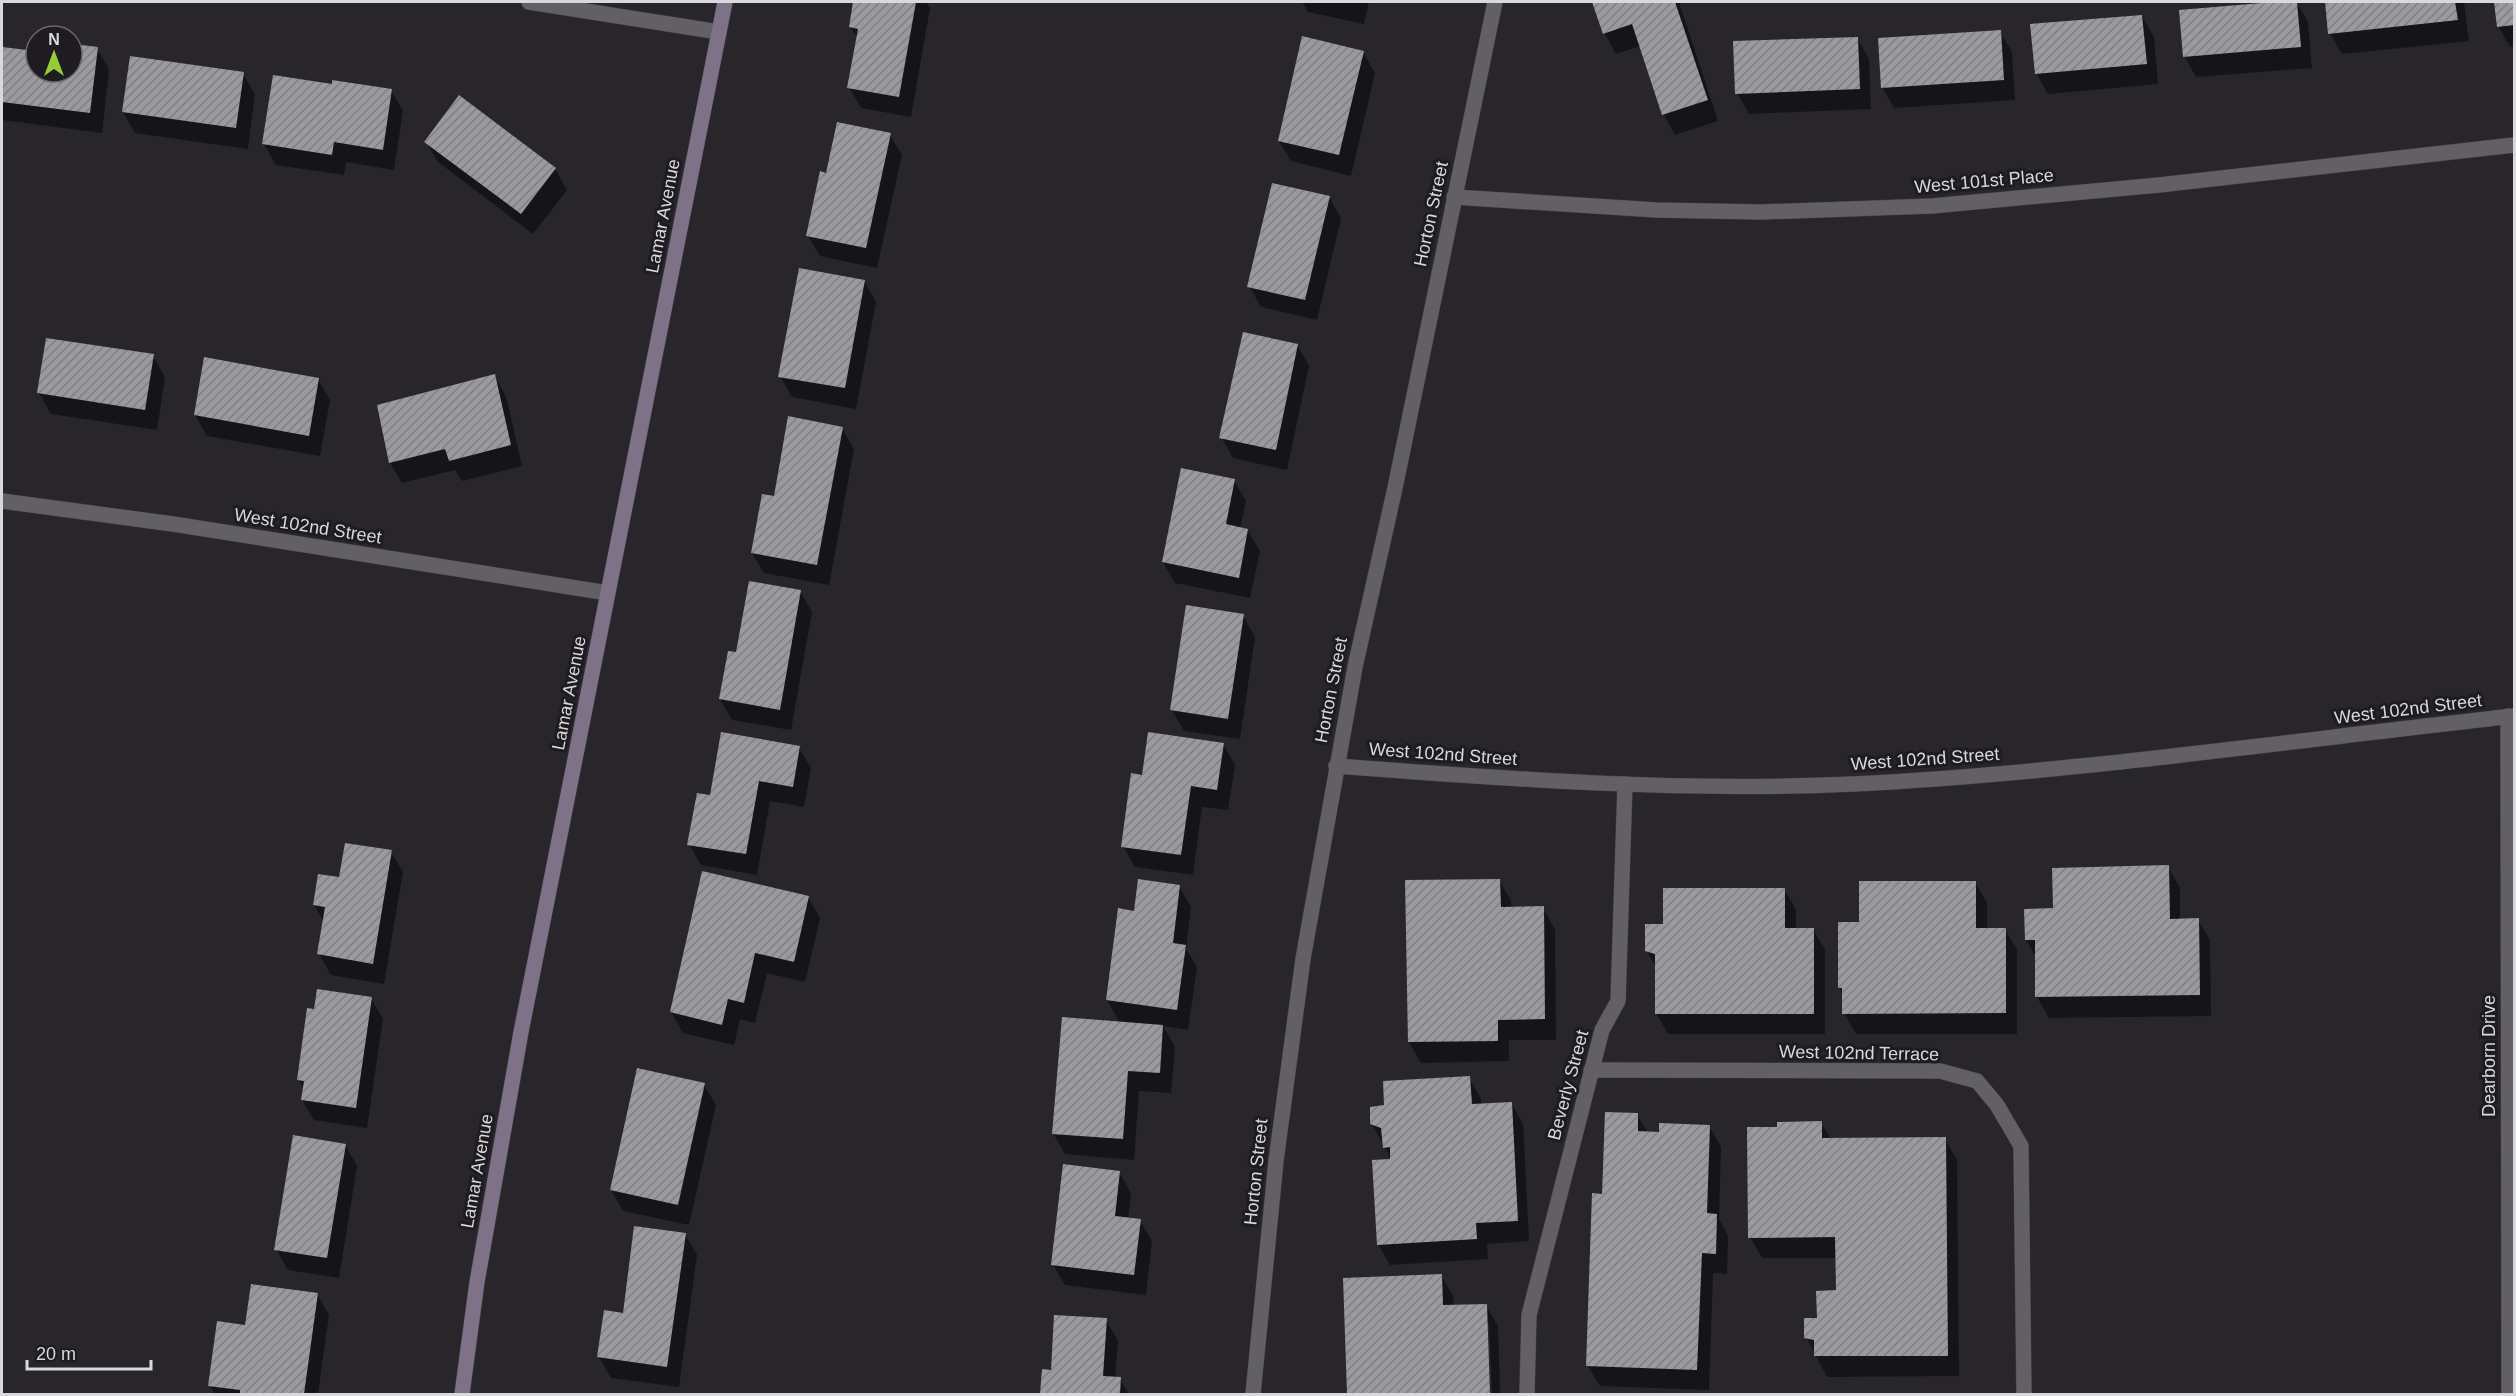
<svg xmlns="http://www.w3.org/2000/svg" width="2516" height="1396" font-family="Arial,sans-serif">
<defs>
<pattern id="building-hatch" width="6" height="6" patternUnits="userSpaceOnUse" patternTransform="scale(1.5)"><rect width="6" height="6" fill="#9b999e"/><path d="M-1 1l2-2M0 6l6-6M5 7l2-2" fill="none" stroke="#807f82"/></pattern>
</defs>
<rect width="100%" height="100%" fill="#28262a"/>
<g fill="#0007">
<polygon points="855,2 926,2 930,8 911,117 861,108 849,87 858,39 850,27"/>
<polygon points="1302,2 1369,2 1364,24 1308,12"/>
<polygon points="1594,2 1679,2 1718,121 1675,135 1664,115 1641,46 1616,54 1605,34"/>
<polygon points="2296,2 2308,22 2312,68 2196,77 2185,57 2180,11"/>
<polygon points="2326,2 2464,2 2469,41 2342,54 2330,34"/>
<polygon points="2495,2 2514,2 2514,46 2510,47 2498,26"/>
<polygon points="2142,16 2154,37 2158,84 2048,94 2036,73"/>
<polygon points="2000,32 2012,52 2015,100 1894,108 1882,87"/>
<polygon points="1857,38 1869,59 1871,109 1749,114 1737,93"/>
<polygon points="72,45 97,49 109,69 102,133 2,120 2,48 36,53 36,72 72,72"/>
<polygon points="1363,52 1375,73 1351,176 1291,161 1279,141"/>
<polygon points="131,58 243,74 255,94 248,149 135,133 123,112"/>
<polygon points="333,86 391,90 403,111 394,170 346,162 344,175 276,165 264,144"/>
<polygon points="890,135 902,155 877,268 820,256 808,236"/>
<polygon points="426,142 555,169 567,190 533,234 438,162"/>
<polygon points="1329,197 1341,218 1317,320 1261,307 1249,286"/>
<polygon points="864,281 876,302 856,409 792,397 780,376"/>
<polygon points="1297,345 1309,366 1287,470 1233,458 1221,437"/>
<polygon points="153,356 165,377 157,430 51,414 39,393"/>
<polygon points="494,376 506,396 522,466 462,481 455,470 402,483 390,463 378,406"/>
<polygon points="318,379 330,400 320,456 207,436 195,415"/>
<polygon points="842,428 854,449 829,585 764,573 752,553"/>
<polygon points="1234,481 1246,501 1240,529 1248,531 1260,551 1250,598 1175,583 1163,562"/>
<polygon points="800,591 812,612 791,730 732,720 720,699"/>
<polygon points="1243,616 1255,637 1240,739 1184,731 1172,710"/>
<polygon points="1223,744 1235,765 1228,810 1202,807 1193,875 1135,867 1123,846 1144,776"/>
<polygon points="799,748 811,768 804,807 770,801 757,875 701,865 689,844 711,797"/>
<polygon points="391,852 403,872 384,984 331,975 319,954 324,922 314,905 340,879"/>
<polygon points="2168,867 2180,888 2180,920 2198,920 2210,940 2211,1016 2049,1018 2037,997 2036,957 2026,940 2055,910"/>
<polygon points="1499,880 1511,901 1512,908 1543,908 1555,929 1556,1040 1509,1040 1509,1061 1421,1063 1409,1042"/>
<polygon points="1975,882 1987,903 1987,929 2005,929 2017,950 2017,1034 1856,1034 1844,1013 1844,996 1839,988 1860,923"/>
<polygon points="1179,886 1191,907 1186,949 1197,967 1188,1030 1163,1026 1175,1047 1171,1093 1139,1091 1134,1160 1065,1154 1053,1133 1120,1023 1107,1000 1135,912"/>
<polygon points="1784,889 1796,910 1796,929 1813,929 1825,950 1825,1034 1668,1034 1656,1013 1656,967 1646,950 1665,926"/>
<polygon points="808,897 820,918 805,982 767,973 755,1023 740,1019 734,1045 683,1033 671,1012"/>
<polygon points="371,998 383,1019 367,1128 314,1120 302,1100 304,1089 298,1079 315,1011"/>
<polygon points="1469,1078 1481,1099 1481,1105 1511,1103 1523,1124 1529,1241 1487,1244 1488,1259 1390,1265 1378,1244 1392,1161 1372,1124 1385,1107"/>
<polygon points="704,1085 716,1105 689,1225 623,1211 611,1190"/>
<polygon points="1637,1115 1648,1133 1709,1126 1721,1147 1719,1219 1728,1236 1727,1274 1713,1273 1709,1390 1600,1386 1588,1366 1604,1196"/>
<polygon points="1821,1123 1831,1139 1945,1139 1957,1160 1959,1376 1827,1377 1806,1337 1837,1291 1837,1258 1762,1258 1750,1237 1778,1128"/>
<polygon points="345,1145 357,1166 339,1278 288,1270 276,1249"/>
<polygon points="1119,1172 1131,1193 1128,1219 1140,1221 1152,1241 1146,1295 1065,1285 1053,1265"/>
<polygon points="685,1234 697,1255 679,1387 611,1378 599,1357 624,1314"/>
<polygon points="1441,1275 1453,1296 1454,1306 1486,1305 1498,1326 1500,1394 1492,1394 1489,1324 1486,1324 1489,1394 1348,1394 1344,1279"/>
<polygon points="317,1294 329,1315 318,1394 215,1394 210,1386 246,1326"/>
<polygon points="1106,1320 1118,1341 1115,1378 1120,1379 1129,1394 1042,1394 1043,1370 1052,1371"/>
</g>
<g fill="url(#building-hatch)">
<polygon points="853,2 916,2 899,97 847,88 858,29 849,27"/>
<polygon points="1592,2 1675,2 1708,100 1662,115 1632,24 1603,34"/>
<polygon points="2274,2 2297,2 2301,47 2183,57 2179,10"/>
<polygon points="2325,2 2455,2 2458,20 2328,34"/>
<polygon points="2494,2 2514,2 2514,25 2497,27"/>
<polygon points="2142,15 2147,64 2035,74 2030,24"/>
<polygon points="2001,30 2004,80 1881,88 1878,38"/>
<polygon points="1302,36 1364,51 1339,155 1278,141"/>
<polygon points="1858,37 1860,89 1735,94 1733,41"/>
<polygon points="72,44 98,47 90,113 2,102 2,47 36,51 36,72 72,72"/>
<polygon points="130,56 244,72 236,128 122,112"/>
<polygon points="273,75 332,84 332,80 392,89 383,150 334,142 332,155 262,144"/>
<polygon points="459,95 556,168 521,214 424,142"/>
<polygon points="837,122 891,133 866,248 806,236 820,171 826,173"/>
<polygon points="1272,183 1330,196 1305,300 1247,287"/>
<polygon points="799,268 865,280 845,388 778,377"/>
<polygon points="1243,332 1298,344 1276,450 1219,438"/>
<polygon points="46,338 154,354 145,410 37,393"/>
<polygon points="204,357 319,378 309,436 194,415"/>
<polygon points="495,374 511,445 449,461 445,449 389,463 377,405"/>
<polygon points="788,416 843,427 817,565 751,553 762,494 774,496"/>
<polygon points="1181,468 1235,479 1226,524 1248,529 1239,578 1162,562"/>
<polygon points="749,581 801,590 780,710 719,699 728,651 736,652"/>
<polygon points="1186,605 1244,614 1228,719 1170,710"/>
<polygon points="721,732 800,746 793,787 759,781 746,854 687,845 697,793 710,795"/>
<polygon points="1148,732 1224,743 1217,790 1191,786 1181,855 1121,847 1131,773 1142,775"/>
<polygon points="345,843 392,850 373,964 317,954 325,907 313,905 318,874 339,877"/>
<polygon points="2169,865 2170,919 2199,918 2200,995 2035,997 2035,940 2025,940 2024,909 2053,908 2052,868"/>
<polygon points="702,871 809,896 794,962 755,953 744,1003 728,999 722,1025 670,1012"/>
<polygon points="1138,879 1180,885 1173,943 1186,945 1177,1010 1106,1000 1118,908 1134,911"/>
<polygon points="1500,879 1501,907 1544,906 1545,1019 1498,1020 1498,1041 1408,1042 1405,880"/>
<polygon points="1859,881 1976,881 1976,928 2006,928 2006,1013 1842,1014 1842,988 1838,988 1838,922 1859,922"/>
<polygon points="1663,888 1785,888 1785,928 1814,928 1814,1014 1655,1014 1655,954 1645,951 1645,924 1663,924"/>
<polygon points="317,989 372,997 356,1108 301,1100 304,1081 297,1080 307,1008 314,1009"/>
<polygon points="1062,1017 1163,1025 1160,1073 1128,1071 1123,1139 1052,1134"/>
<polygon points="637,1068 705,1083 678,1205 610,1190"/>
<polygon points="1470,1076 1472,1104 1512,1102 1518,1221 1476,1223 1477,1239 1377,1245 1372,1160 1390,1159 1390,1147 1383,1148 1381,1128 1370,1124 1370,1107 1384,1105 1383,1081"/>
<polygon points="1605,1112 1638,1113 1638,1131 1659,1132 1659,1123 1710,1125 1707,1213 1717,1214 1716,1254 1702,1253 1697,1370 1586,1366 1592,1193 1602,1194"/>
<polygon points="1822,1121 1822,1138 1946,1137 1948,1356 1814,1356 1814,1340 1804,1338 1804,1318 1817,1318 1816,1291 1836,1290 1835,1237 1748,1238 1747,1127 1777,1127 1777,1122"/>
<polygon points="293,1135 346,1144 327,1258 274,1250"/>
<polygon points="1063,1164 1120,1171 1115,1216 1141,1219 1134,1275 1051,1265"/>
<polygon points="634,1226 686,1233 667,1367 597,1357 604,1310 623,1313"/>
<polygon points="1442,1274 1443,1305 1487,1304 1490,1394 1347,1394 1343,1278"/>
<polygon points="251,1284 318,1293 304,1394 240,1394 240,1390 208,1386 217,1321 245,1325"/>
<polygon points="1054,1315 1107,1318 1103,1376 1121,1377 1120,1394 1040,1394 1042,1369 1051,1370"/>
</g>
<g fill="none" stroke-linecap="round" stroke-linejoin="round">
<g stroke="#454347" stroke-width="16">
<g id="lane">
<polyline points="1591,1070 1940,1071 1977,1081 1997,1105 2021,1146 2024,1394"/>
<polyline points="1527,1394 1529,1315 1602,1030 1618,1001 1625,784"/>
</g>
</g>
<g stroke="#454347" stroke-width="16">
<g id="street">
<polyline points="529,2 719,32"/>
<polyline points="1454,197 1656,210 1761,212 1932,206 2159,185 2514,145"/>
<polyline points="2,501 173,524 608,593"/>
<polyline points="2508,716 2509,1394"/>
<path d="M1336,766C1508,779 1680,792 1853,784C2074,773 2294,740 2514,716"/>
<polyline points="1253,1394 1276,1161 1303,959 1355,667 1395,488 1495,2"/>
</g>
</g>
<g stroke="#454347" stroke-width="16">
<polyline id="secondary" points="462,1394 477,1282 521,1032 725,2"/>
</g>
<use href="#lane" stroke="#636065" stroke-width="15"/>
<use href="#street" stroke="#636065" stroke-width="15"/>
<use href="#secondary" stroke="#7e7288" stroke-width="15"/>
</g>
<g text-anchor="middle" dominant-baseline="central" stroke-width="6" stroke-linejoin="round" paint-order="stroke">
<g font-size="18" fill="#d9d8db" stroke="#1f1c21">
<text transform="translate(1984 181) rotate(-5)">West 101st Place</text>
<text transform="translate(1431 214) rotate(-78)">Horton Street</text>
<text transform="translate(663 216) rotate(-79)">Lamar Avenue</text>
<text transform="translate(308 526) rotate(9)">West 102nd Street</text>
<text transform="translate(1331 690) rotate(-79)">Horton Street</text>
<text transform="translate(569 693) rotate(-79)">Lamar Avenue</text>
<text transform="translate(2408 709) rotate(-7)">West 102nd Street</text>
<text transform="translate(1443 754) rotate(4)">West 102nd Street</text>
<text transform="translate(1925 759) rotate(-4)">West 102nd Street</text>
<text transform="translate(1859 1053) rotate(1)">West 102nd Terrace</text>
<text transform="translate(2489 1056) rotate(-90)">Dearborn Drive</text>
<text transform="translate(1568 1085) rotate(-75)">Beverly Street</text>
<text transform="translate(477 1171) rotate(-80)">Lamar Avenue</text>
<text transform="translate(1256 1172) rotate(-84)">Horton Street</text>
</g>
</g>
<rect width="2516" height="1396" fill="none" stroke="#d9d8db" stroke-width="6"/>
<g transform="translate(54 54)"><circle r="28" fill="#1f1c21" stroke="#69676b" stroke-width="1.5"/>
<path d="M0-4.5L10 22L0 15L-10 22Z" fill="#96cc39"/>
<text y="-9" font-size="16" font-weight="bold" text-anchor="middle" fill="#d9d8db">N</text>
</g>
<path d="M27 1360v9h124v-9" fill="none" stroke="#d9d8db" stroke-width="3"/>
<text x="36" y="1360" font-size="18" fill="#d9d8db" stroke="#1f1c21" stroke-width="4.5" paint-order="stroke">20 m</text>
</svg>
